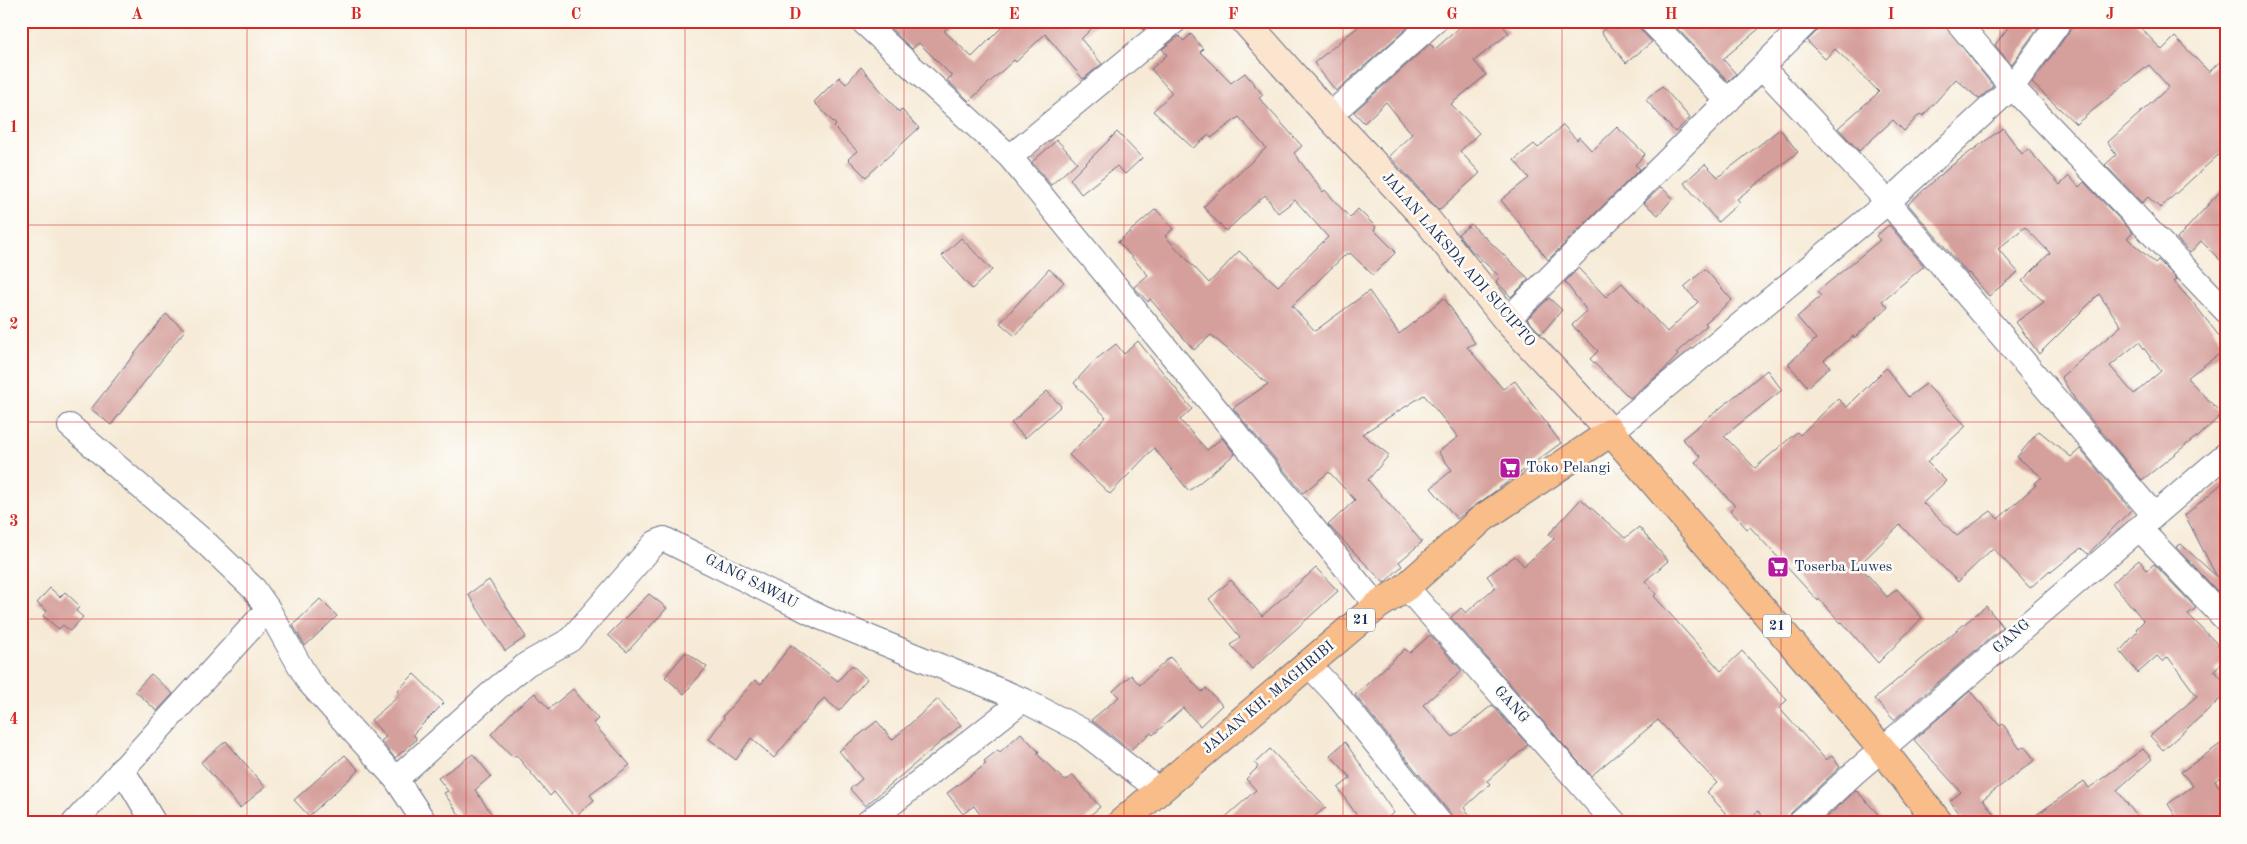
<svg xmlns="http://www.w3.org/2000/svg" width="2247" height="844" font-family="'Old Standard TT',serif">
<rect width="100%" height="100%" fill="#fdfcf7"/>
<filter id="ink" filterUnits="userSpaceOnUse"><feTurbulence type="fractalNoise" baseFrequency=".02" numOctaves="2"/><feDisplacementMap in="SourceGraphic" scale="10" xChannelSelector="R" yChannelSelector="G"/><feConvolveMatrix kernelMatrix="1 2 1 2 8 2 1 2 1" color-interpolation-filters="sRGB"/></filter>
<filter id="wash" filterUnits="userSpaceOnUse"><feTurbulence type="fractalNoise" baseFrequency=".0096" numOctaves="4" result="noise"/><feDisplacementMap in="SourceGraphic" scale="20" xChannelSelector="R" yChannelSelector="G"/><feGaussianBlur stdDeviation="1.12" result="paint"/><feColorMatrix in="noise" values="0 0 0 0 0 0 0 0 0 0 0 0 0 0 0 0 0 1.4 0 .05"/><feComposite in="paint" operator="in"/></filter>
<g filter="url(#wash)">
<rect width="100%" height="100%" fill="#f6ead6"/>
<g id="blocks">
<g fill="#d59f9b" fill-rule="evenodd">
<polygon points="883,21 953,21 944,31 972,57 1008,21 1099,21 1081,39 1102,64 1083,79 1045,34 1016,62 1014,60 969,101 947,80 952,76 919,43 912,49"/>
<polygon points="1134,21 1153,21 1143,30"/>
<polygon points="1365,21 1413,23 1336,91 1314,63"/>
<polygon points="1467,21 1499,21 1509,33 1474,61 1486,75 1451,104 1479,133 1460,151 1480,173 1439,210 1389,156 1412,134 1386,102 1364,123 1354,112 1430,44 1435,49"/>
<polygon points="1614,21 1638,21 1641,30 1652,42 1626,63 1601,32"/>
<polygon points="1670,21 1768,21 1723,59 1736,74 1728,81"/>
<polygon points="1821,21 1942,21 1993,86 1979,99 1956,79 1923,116 1920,114 1904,131 1893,120 1859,151 1838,128 1879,92 1835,49 1825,59 1807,41 1818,30"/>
<polygon points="2013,21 2043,21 2011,65 1995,45"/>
<polygon points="2074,21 2134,21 2162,50 2175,37 2209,72 2226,56 2226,148 2160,208 2148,197 2142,203 2105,165 2116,155 2108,142 2169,87 2149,65 2076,124 2032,83 2071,29"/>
<polygon points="1191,34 1203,49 1200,52 1231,83 1245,73 1263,95 1259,98 1302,146 1294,153 1323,192 1325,190 1350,218 1358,209 1376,227 1374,230 1394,250 1395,253 1373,275 1350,253 1348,255 1347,253 1292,306 1315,331 1369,291 1399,334 1444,298 1475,343 1467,347 1503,389 1515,381 1561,443 1457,519 1431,488 1452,470 1438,452 1458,437 1424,395 1362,434 1389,455 1368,480 1422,542 1399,562 1402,566 1384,583 1328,525 1355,500 1329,472 1303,493 1233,408 1268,384 1211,335 1194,350 1150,299 1148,302 1134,287 1148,275 1118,242 1156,209 1173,229 1165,236 1209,283 1239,251 1278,286 1328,237 1295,200 1278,213 1265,195 1226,231 1203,207 1266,148 1239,117 1211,138 1209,135 1193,148 1153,111 1172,93 1151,69 1167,55 1162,49 1179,36 1184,41"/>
<polygon points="861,67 899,112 901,109 919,128 866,177 848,159 857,151 834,127 836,125 814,102 839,77 846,84"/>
<polygon points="1662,86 1690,118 1675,132 1646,100"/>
<polygon points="1563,125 1577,140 1579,137 1592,151 1617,127 1645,154 1635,165 1640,169 1548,260 1501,200 1529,178 1514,160 1534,144 1538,148"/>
<path d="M2003,128L2022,154L2028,149L2060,185L2069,176L2079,187L2084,182L2133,233L2127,238L2155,263L2158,260L2177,279L2174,282L2195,305L2226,345V349L2187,378L2222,414L2197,438L2196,437L2142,480L2076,401L2061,377L2121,326L2099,294L2039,354L2016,322L2044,302L2022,281L2050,253L2025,227L1998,249L2018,272L1989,296L1969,273L1968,274L1908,204L1951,166ZM2139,342L2161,371L2134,394L2110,366Z"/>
<polygon points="1780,129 1798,152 1737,199 1740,202 1718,222 1684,183 1705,164 1718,177"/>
<polygon points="1117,132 1142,158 1125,174 1117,166 1081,194 1070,179"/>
<polygon points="1057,140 1077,162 1051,185 1032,162"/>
<polygon points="2226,185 2226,266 2201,241 2190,253 2177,239"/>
<polygon points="1661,187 1673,198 1658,215 1644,203"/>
<polygon points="1471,224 1529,279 1511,297 1496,281 1500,277 1470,249 1458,234"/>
<polygon points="1889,225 1924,266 1882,301 1888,307 1854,338 1853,336 1824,360 1830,367 1808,387 1788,364 1816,339 1797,317 1821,296 1817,292 1880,240 1876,236"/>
<polygon points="961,238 992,270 972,289 942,256"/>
<polygon points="1578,268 1606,297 1622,283 1667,332 1698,302 1684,287 1705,269 1732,300 1705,323 1707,325 1676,353 1678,355 1664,370 1630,398 1590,359 1598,351 1572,325 1587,311 1565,282"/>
<polygon points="1049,269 1064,282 1015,336 1000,323"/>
<polygon points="1549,298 1562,310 1541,334 1527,319"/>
<polygon points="166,314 185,330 111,425 91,409"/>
<polygon points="1138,341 1192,409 1180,420 1207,450 1222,438 1235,454 1189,491 1154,448 1110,494 1069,455 1106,417 1074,383 1094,361 1116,344 1124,354"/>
<polygon points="1886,368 1908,397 1926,384 1966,426 1927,462 1946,481 1923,503 1957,536 1991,511 1998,519 2036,485 2034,484 2042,477 2017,457 2039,431 2071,457 2080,449 2131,510 2088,554 2081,548 2051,572 2050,570 2030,588 1993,548 1958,582 1900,525 1859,565 1887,597 1897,589 1922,618 1878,663 1842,622 1841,623 1819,599 1818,601 1750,527 1747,529 1730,510 1735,506 1695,462 1701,457 1682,439 1767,370 1782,390 1724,436 1755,468 1797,432 1800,435 1838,399 1847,407"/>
<polygon points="1047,391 1061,406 1025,438 1011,423"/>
<polygon points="2226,480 2226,594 2222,587 2217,591 2176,547 2181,544 2217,577 2185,515"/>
<polygon points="1581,499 1625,538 1639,527 1668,561 1645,581 1656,594 1654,596 1721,671 1742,651 1787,700 1779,708 1826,760 1832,756 1840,767 1791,813 1787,823 1768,823 1758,811 1745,823 1734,823 1707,792 1717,783 1658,720 1591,776 1451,617 1461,608 1466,613 1495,587 1487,576 1515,556 1524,566 1554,539 1549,534"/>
<polygon points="2139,560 2147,570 2154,564 2196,608 2188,614 2226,653 2226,659 2214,670 2226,684 2226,694 2163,750 2150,736 2197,696 2168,657 2163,662 2157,656 2138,673 2120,651 2138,631 2136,629 2144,621 2112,583"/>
<polygon points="1316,568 1338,591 1252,669 1231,645 1240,637 1209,599 1231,580 1262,616"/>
<polygon points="489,580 526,637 505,651 468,594"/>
<polygon points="50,588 60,597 65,592 80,606 76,611 83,617 70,631 63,625 59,629 43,616 47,611 37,603"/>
<polygon points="649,594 667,608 627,652 608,635"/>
<polygon points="320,599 337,616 305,646 293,625"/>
<polygon points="1986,606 2003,627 1894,720 1874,699"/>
<polygon points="1430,635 1462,671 1423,705 1453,737 1492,705 1528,745 1487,781 1490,784 1464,808 1477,823 1453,823 1451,814 1355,695 1405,649 1410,653"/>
<polygon points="791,645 838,681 852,665 867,679 839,711 824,698 774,758 751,738 736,760 709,739 724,718 723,716 755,680 761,684"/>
<polygon points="686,652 707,667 684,694 665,677"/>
<polygon points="1170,657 1202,692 1206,688 1222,705 1200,726 1183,708 1153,735 1151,733 1130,750 1091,720 1119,697 1113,691 1131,675 1140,685"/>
<polygon points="151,674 173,694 157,711 135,691"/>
<polygon points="414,674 444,703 413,734 416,738 415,741 395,758 381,741 386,737 371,720 400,695 397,691"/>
<polygon points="573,689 598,719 593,723 630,765 590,795 594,800 575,817 554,792 550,796 516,755 513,757 491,734 515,709 535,693 549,709"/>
<polygon points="1970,691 2000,726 2003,724 2020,749 2024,746 2035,760 1983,799 2000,823 1967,823 1950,801 1961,792 1914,740"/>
<polygon points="938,699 961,725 865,806 850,789 862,779 839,751 877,721 892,740"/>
<polygon points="1021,733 1039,752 1037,754 1065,781 1073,775 1100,807 1081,823 986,823 974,806 963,814 947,793 986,764 984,761 998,750 1000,752"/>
<polygon points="2226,740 2226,773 2215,781 2226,795 2226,823 2180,823 2168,804 2193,786 2181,772"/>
<polygon points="226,741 265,787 240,808 201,762"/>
<polygon points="1345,742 1394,813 1379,823 1362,823 1338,788 1351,778 1330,755"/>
<polygon points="1270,749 1326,807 1307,823 1219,823 1256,790 1246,779 1258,767 1255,763"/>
<polygon points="2143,749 2152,759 2117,790 2142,823 2025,823 2084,781 2089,788"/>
<polygon points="473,754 491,776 475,790 498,823 465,823 444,793 448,791 438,778"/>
<polygon points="345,755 359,770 309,816 294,800"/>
<polygon points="1856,790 1886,823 1821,823"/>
</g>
</g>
</g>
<g filter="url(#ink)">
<use href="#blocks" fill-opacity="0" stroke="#687088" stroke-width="1"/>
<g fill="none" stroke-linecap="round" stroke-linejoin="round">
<g stroke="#687088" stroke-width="26">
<g id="street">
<polyline points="862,21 1010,157"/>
<polyline points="1175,21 1010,157 1377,606"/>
<polyline points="1651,21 1728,101"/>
<polyline points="1957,21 2012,87 2060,21"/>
<polyline points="1762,67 1888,202 2154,515"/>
<polyline points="1329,116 1435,21"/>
<polyline points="1507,320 1808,21"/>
<polyline points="70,426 207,544 254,589 268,609 309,682 396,779 425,823"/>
<polyline points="1611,432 1888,202 2012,87 2226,311"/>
<polyline points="2139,528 2226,620"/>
<polyline points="1406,587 1615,823"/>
<polyline points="1309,665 1337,695 1440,823"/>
<polyline points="122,769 154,823"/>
<polyline points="396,779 496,689 527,664 570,640 655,543 664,539 822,618 1023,700 1081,730 1160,791"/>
<polyline points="74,823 268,609"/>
<polyline points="867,823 1023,700"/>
<polyline points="1800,823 1853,774 2226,454"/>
</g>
</g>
<g stroke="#687088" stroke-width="30">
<polyline id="secondary" points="1245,21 1329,116 1427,220 1507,320 1611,432"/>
</g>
<g stroke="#687088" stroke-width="30">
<polyline id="highway" points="1121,823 1377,606 1406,587 1483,518 1611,432 1882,749 1939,823"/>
</g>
<use href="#street" stroke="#fff" stroke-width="24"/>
<use href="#secondary" stroke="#fce5cf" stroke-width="28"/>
<use href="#highway" stroke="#f8bd88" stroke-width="28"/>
</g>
</g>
<path fill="none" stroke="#d62828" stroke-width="1" stroke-opacity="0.55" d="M247,21V823M466,21V823M685,21V823M904,21V823M1124,21V823M1343,21V823M1562,21V823M1781,21V823M2000,21V823M21,225H2226M21,422H2226M21,619H2226"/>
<defs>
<g id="supermarket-square" transform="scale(1.125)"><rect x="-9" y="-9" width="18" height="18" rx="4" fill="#b5179e" stroke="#fdfcf7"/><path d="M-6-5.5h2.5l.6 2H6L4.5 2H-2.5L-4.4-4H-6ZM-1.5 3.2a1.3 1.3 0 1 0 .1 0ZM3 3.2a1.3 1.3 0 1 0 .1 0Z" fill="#fff"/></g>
</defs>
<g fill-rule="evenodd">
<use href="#supermarket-square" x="1510" y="468"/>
<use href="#supermarket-square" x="1778" y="567"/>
</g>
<g text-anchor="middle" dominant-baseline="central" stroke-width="5" stroke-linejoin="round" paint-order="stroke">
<g fill="#fdfcf7" stroke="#5f6c8c" stroke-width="1">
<rect x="1347" y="608.5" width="28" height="23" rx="4"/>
<rect x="1763" y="614.5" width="28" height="23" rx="4"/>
</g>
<g font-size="14" font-weight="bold" fill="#1b2f5e">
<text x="1361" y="620">21</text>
<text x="1777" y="626">21</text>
</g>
<g font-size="15" fill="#1b2f5e" stroke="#fdfcf7">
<text transform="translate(1458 260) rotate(49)">JALAN LAKSDA ADI SUCIPTO</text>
<text transform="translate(751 582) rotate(27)">GANG SAWAU</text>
<text transform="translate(2012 637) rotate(-41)">GANG</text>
<text transform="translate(1269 698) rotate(-40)">JALAN KH. MAGHRIBI</text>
<text transform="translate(1511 705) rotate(48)">GANG</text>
</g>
<g font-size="15" fill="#1b2f5e" stroke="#fdfcf7" text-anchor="start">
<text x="1526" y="468">Toko Pelangi</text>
<text x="1794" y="567">Toserba Luwes</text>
</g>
</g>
<rect width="2247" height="844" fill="none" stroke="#fdfcf7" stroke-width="55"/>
<rect x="28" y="28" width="2192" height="788" fill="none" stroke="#d62828" stroke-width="2"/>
<g font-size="16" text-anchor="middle" font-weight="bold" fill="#d62828">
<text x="137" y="19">A</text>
<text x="356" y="19">B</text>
<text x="576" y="19">C</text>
<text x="795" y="19">D</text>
<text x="1014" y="19">E</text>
<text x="1233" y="19">F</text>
<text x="1452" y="19">G</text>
<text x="1671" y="19">H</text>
<text x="1891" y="19">I</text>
<text x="2110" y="19">J</text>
<text x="14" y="132">1</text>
<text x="14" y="329">2</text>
<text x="14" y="526">3</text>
<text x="14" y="724">4</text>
</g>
</svg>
